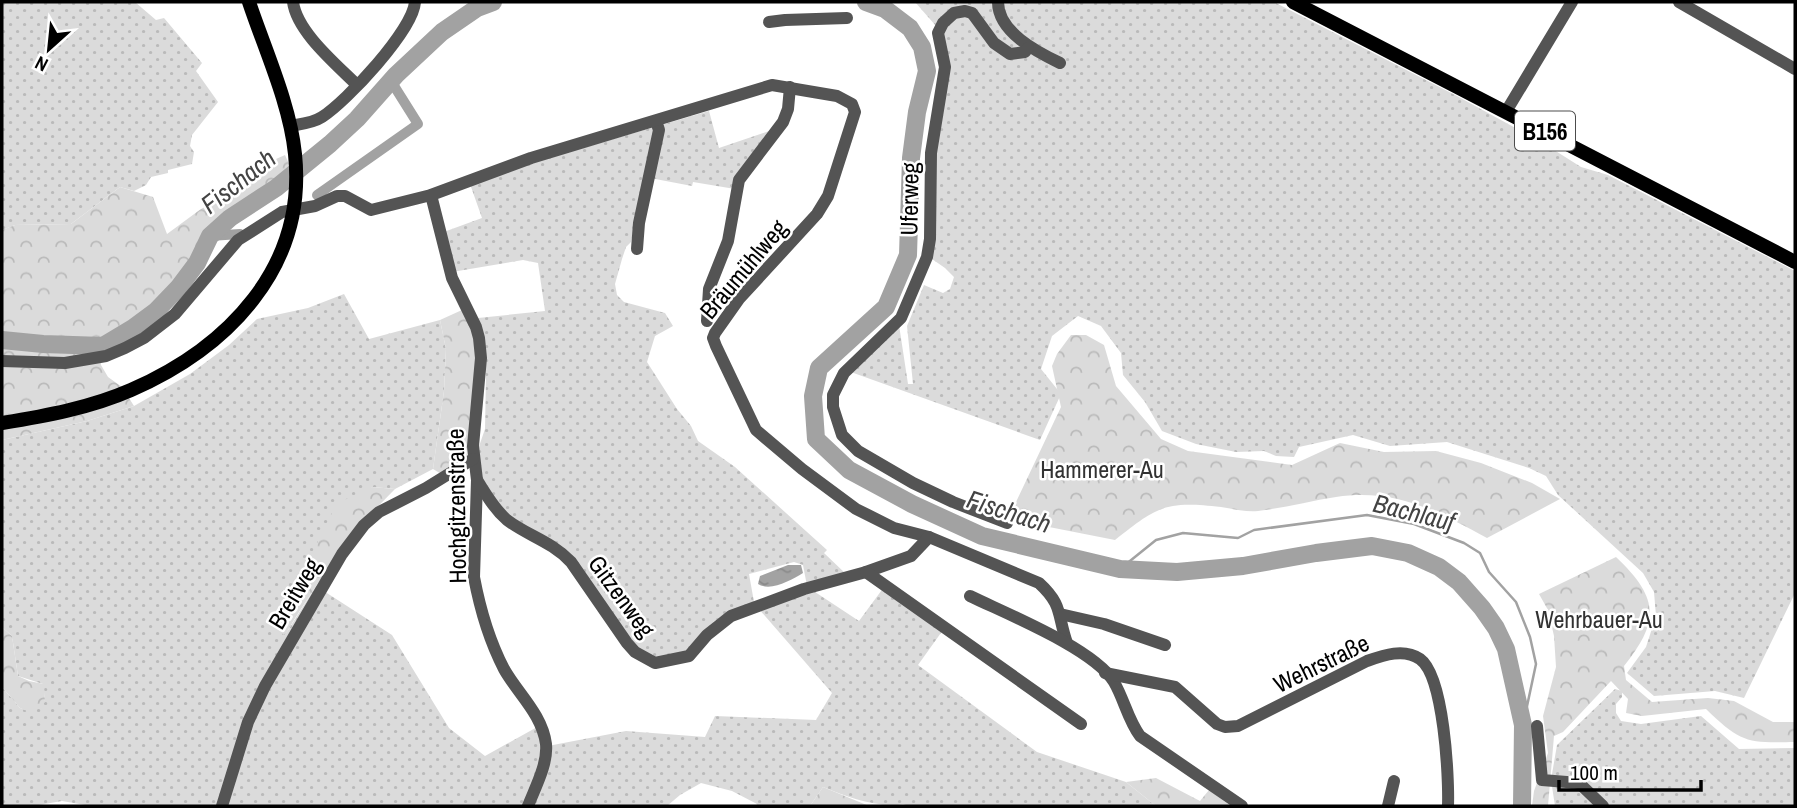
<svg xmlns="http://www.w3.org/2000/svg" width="1797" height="808" font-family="'Archivo Narrow',sans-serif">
<defs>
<pattern id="grass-dots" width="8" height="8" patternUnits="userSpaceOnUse" patternTransform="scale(1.75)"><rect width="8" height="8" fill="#dbdbdb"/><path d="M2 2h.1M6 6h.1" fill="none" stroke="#bababa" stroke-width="1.8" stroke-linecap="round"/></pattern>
<pattern id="forest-crowns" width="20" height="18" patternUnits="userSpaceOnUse" patternTransform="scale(1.75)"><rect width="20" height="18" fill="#dbdbdb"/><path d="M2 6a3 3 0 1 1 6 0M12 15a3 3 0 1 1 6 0" fill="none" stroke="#bababa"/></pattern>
<pattern id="water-ripples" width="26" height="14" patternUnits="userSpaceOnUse" patternTransform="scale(1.75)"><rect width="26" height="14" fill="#a2a2a2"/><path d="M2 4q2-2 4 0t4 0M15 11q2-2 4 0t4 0" fill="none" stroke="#8a8a8a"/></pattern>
</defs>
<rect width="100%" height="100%" fill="#fff"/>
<g fill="url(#grass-dots)">
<polygon points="2,2 135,2 156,20 164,18 202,63 196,71 218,102 192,135 190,146 194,152 192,164 168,170 168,173 151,177 146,185 134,191 120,187 71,224 15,225 2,230"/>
<polygon points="915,2 1274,2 1457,96 1543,143 1581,167 1608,175 1795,271 1795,593 1744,698 1715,691 1654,696 1627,673 1646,647 1656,616 1654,592 1643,573 1558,495 1546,476 1529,468 1447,442 1390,446 1353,435 1299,447 1294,457 1276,456 1264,451 1236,452 1196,444 1162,431 1145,402 1123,375 1121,353 1101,326 1078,316 1052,336 1041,369 1061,394 1040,440 848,371 899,325 908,384 913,384 907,326 924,285 943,293 950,289 954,277 945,268 932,259 932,178 945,91 936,26"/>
<path d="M709,111L719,148L769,131L735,189L693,182L692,186L645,177L631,242L626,247L622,259L615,284L617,295L624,302L665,313L673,326L655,336L647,362L677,409L691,426L698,441L735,467L827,550L824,553L846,574L807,586L803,565L794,562L749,574L754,602C739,608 722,614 710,625C705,630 701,637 697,643C684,660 661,660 642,655L569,555L514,522L486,489L475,458L485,429L486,376L478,318L545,311L538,263L523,260L452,272L441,233L482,218L470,184L518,167Z"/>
<polygon points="344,294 369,339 440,320 446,349 444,391 433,469 395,489 372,487 285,635 316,586 392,635 449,728 485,756 539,726 543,755 527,806 91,806 62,801 33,806 2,806 2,687 20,708 32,712 45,701 43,684 18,676 12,636 2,627 2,440 87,421 134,406 190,374 229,345 257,319 308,308"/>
<path d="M884,587L943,630L918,665L1037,752L1126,782L1156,806H909L903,804C876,808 848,797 823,787L810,806H756L757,804L732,791L701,783L680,795L667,806H532L549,747L553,745L626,731L705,737L715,716L816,720L832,693L758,608L812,590L859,621Z"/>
<polygon points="1615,689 1622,691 1622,697 1616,704 1616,713 1621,721 1641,724 1701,716 1739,749 1795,748 1795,806 1555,806 1551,780 1557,745"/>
</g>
<g fill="url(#forest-crowns)">
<polygon points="285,155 289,164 288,176 206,231 196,251 173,283 147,314 121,332 99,343 101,365 108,377 122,387 134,406 87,421 2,440 2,230 15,225 71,224 120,187 153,197 167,234 201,209 235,190 240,179 260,178 276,159"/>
<polygon points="462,310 472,320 478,349 468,457 443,475 433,469 444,391 446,349 440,320"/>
<path d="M1071,335H1086L1104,345L1116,386L1161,439L1188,451L1292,465L1340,443L1384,452L1436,451L1481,463L1532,483L1560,499L1487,538C1437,511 1395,488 1336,497C1310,501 1284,508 1258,511C1245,512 1234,509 1221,507C1165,501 1158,506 1115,540L1008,519L1061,407L1052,366L1057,354Z"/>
<polygon points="372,487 395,489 348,537 284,635 275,628 337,503"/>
<path d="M1616,557C1658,597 1661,620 1624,666L1626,680L1652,702L1708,698L1734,701L1773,722H1795V742C1747,743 1741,743 1706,709L1642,716L1626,713L1628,699L1611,681L1563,732L1554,736L1548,806H1532L1534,791L1548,753L1543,716L1556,667L1554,636L1548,610L1539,594Z"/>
<polygon points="2,627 12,636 18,676 29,681 44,684 45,702 32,713 20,708 2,687"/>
<polygon points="1156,778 1200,801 1209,790 1231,806 1156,806 1126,782"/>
<polygon points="823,787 869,806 810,806"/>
</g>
<path fill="url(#water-ripples)" d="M788,565H801L803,573C791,580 771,592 758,584L760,576Z"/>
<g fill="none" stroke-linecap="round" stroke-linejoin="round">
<polyline stroke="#a2a2a2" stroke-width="2.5" points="1120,569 1156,540 1183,533 1238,538 1254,530 1367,515 1414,524 1464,543 1480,553 1489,572 1516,602 1530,637 1536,664 1523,725"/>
<g stroke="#a2a2a2" stroke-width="10">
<polyline points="317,195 418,124 391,81"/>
<polyline points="210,236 240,234"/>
</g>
<g stroke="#a2a2a2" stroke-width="18">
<polyline points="866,2 885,9 910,28 922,47 927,71 917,112 911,158 908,255 886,307 819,368 813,396 816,439 849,470 912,504 982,536 1120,569 1177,572 1243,566 1316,553 1372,546 1408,553 1439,567 1459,582 1482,608 1496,628 1506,649 1523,725 1522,806"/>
<polyline points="2,340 43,344 103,346 133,328 156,311 179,287 197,263 210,236 230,218 276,188 330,144 357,119 396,75 442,32 477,8 493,2"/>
</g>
<g stroke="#545454" stroke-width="12">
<path d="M293,2C297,32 336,64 357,85"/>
<path d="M998,2C998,32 1037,52 1060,63"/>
<polyline points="1679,2 1795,69"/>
<polyline points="769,22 785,20 847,18"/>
<polyline points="1507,110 1572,2"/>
<path d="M290,126C301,124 313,123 322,117C347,101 413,30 415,2"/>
<path d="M431,195L452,278L476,327L479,338L481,358L473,446L477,480L474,577C480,609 489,640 504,669C518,694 542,714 546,744C548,764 535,788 528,806"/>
<polyline points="637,249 639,223 659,130 656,121"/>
<polyline points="707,321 709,289 728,241 739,180 783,122 788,109 790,87"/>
<path d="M2,361L65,363L106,356L125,348L144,338L175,314L238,240L282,212L315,206L337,196H345L371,210L431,195L531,158L772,85L837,96L852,104L855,112L828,196L817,214L739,299L715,333L713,338L716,346L756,430L802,469L856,509L894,528L929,537L1039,583C1063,605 1057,614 1067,643"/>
<path d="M477,480C486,494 494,509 507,520C528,536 551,541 571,562L627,643L635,652L655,663L689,656L707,635L731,616L804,589L866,572L911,556L929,537"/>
<polyline points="1007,523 953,502 913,483 858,451 842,435 833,407 833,395 844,373 901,318 927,257 930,239 931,153 945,67 938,33 943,23 954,13 965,11 972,13 994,43 1010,54 1025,52 1028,48"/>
<polyline points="866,572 1081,724"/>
<path d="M970,596C1007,614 1094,649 1114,682C1124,699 1128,720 1140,736L1242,806"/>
<polyline points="1060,614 1104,624 1165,645"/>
<path d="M1105,673L1175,687L1217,724L1225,727L1238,726L1367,661C1384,655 1404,648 1420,659C1444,676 1449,777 1448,806"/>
<polyline points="1537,726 1542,780 1579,783 1603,806"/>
<polyline points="222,806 248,722 265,686 342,554 364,525 379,512 426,488 473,459"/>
<polyline points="1388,806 1394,781"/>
</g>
<g stroke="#000" stroke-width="14">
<polyline points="1293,2 1795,262"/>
<path d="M2,423C45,416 90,408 131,390C227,348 307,268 295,154C290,104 265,50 249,2"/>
</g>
</g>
<g text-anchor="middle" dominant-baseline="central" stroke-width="5" stroke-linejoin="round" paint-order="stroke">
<rect fill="#fff" stroke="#4c4c4c" stroke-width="2" x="1515" y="111.5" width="60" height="39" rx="5"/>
<g font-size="23" font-weight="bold" fill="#000">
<text x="1545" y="131">B156</text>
</g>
<g font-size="24" fill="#000" stroke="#fff">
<text transform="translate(909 199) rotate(-89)">Uferweg</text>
<text transform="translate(743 269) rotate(-50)">Bräumühlweg</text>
<text transform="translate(456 506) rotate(-91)">Hochgitzenstraße</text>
<text transform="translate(294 593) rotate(-59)">Breitweg</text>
<text transform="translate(622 596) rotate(54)">Gitzenweg</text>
<text transform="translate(1321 663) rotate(-26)">Wehrstraße</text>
</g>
<g font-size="24" fill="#323232" stroke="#fff">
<text x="1102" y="469">Hammerer-Au</text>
<text x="1599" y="619">Wehrbauer-Au</text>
</g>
<g font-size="26" font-style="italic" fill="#434343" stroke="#fff">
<text transform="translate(238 181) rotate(-38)">Fischach</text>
<text transform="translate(1009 511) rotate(18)">Fischach</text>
<text transform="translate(1414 512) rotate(14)">Bachlauf</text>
</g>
</g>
<rect width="1797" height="808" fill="none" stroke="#000000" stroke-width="7"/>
<g transform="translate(49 49) rotate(207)" stroke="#ffffff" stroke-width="5" paint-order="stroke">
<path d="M0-5L12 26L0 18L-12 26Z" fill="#000000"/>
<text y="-10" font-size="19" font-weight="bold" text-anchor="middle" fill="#000000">N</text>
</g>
<path d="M1559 780v10h142v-10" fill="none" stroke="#000000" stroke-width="3.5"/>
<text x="1570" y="780" font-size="21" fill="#000000" stroke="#ffffff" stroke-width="5" paint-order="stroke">100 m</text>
</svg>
